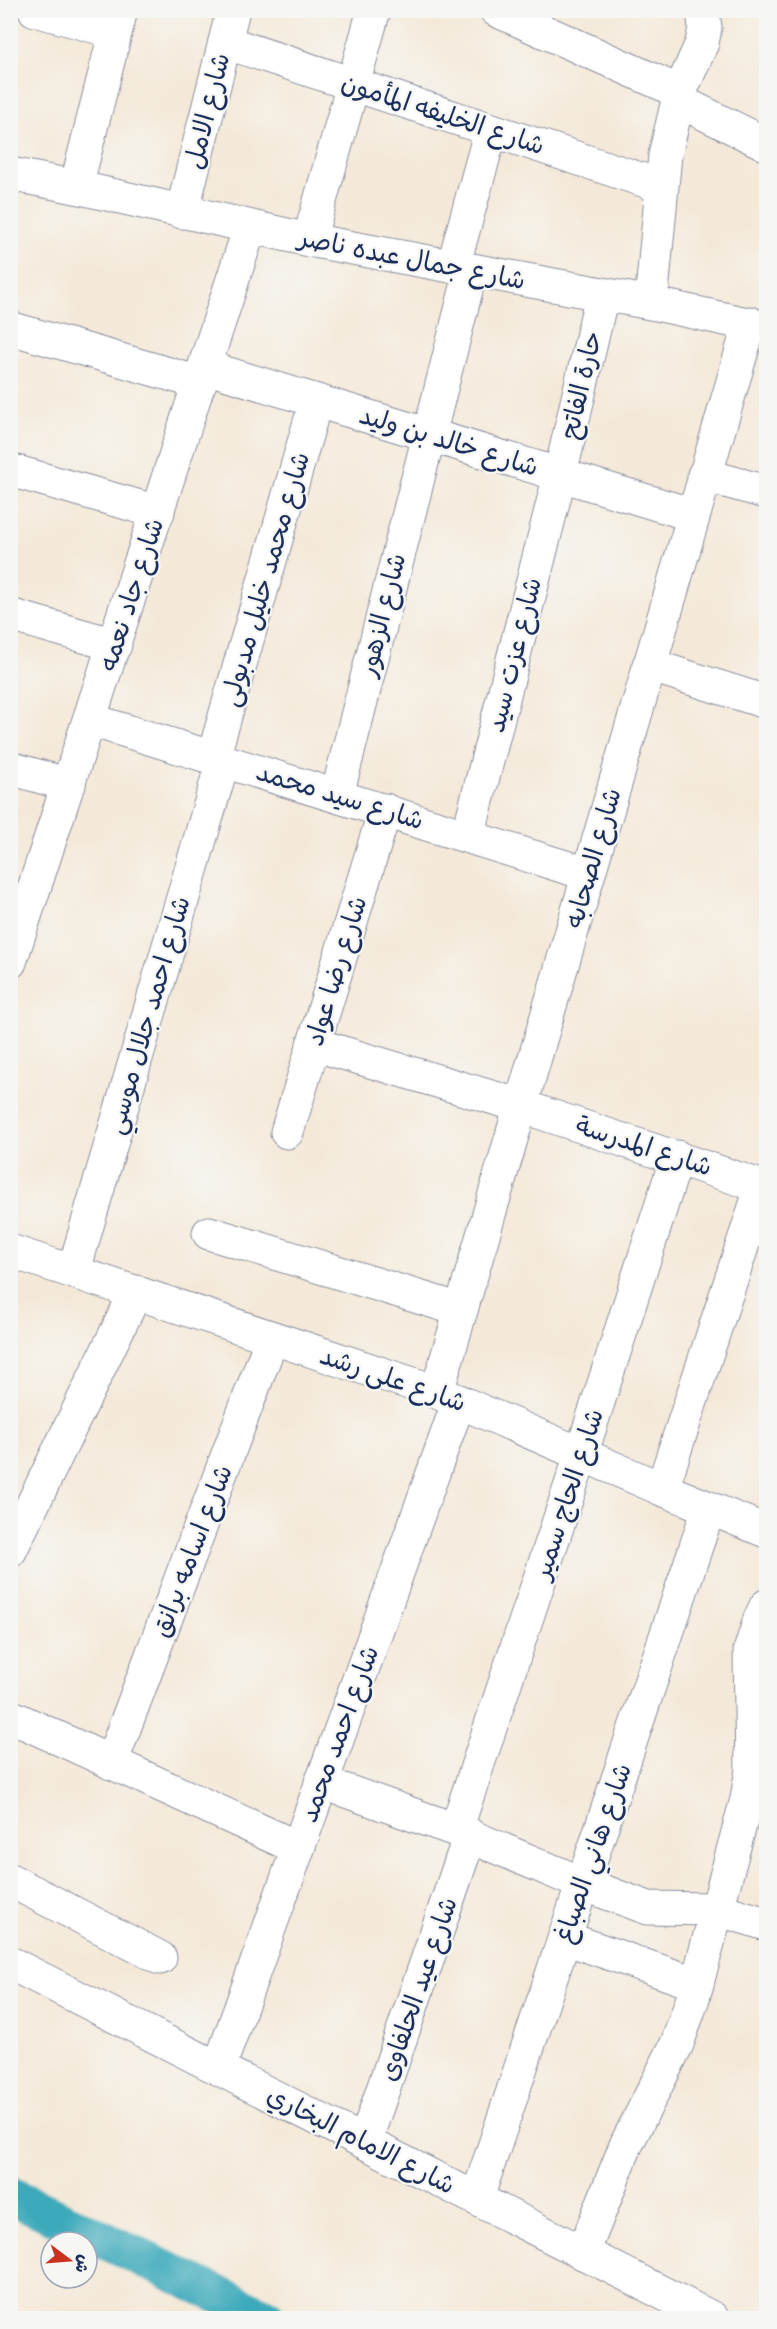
<svg xmlns="http://www.w3.org/2000/svg" width="777" height="2329" font-family="Caveat,'Playpen Sans Arabic',sans-serif">
<rect width="100%" height="100%" fill="#f6f6f2"/>
<filter id="ink" filterUnits="userSpaceOnUse"><feTurbulence type="fractalNoise" baseFrequency=".0167" numOctaves="2"/><feDisplacementMap in="SourceGraphic" scale="12" xChannelSelector="R" yChannelSelector="G"/><feConvolveMatrix kernelMatrix="1 2 1 2 8 2 1 2 1" color-interpolation-filters="sRGB"/></filter>
<filter id="wash" filterUnits="userSpaceOnUse"><feTurbulence type="fractalNoise" baseFrequency=".008" numOctaves="4" result="noise"/><feDisplacementMap in="SourceGraphic" scale="24" xChannelSelector="R" yChannelSelector="G"/><feGaussianBlur stdDeviation="1.35" result="paint"/><feColorMatrix in="noise" values="0 0 0 0 0 0 0 0 0 0 0 0 0 0 0 0 0 1.4 0 .05"/><feComposite in="paint" operator="in"/></filter>
<g filter="url(#wash)">
<rect width="100%" height="100%" fill="#f4e9d9"/>
<g fill="none" stroke-linecap="round" stroke-linejoin="round">
<polyline stroke="#3caabb" stroke-width="38" points="10,2195 267,2318"/>
</g>
</g>
<g filter="url(#ink)">
<g fill="none" stroke-linecap="round" stroke-linejoin="round">
<g stroke="#888c9c" stroke-width="35">
<g id="minor">
<polyline points="35,10 115,32"/>
<polyline points="496,10 680,92"/>
<polyline points="225,42 661,186"/>
<polyline points="677,100 766,144"/>
<polyline points="10,174 76,187 309,240 651,303 766,328"/>
<polyline points="76,187 121,10"/>
<polyline points="182,212 233,10"/>
<polyline points="309,240 374,10"/>
<polyline points="453,267 491,130"/>
<polyline points="651,303 665,155 680,92 702,43 705,28 703,10"/>
<polyline points="10,328 200,383"/>
<polyline points="205,367 693,515"/>
<polyline points="10,470 158,512"/>
<polyline points="704,475 766,492"/>
<polyline points="10,615 115,645"/>
<polyline points="649,665 766,702"/>
<polyline points="91,720 588,874"/>
<polyline points="213,758 316,401"/>
<polyline points="10,768 69,785"/>
<polyline points="337,795 471,271"/>
<polyline points="468,836 560,475 602,295"/>
<polyline points="10,962 250,227"/>
<polyline points="313,1044 521,1106 766,1188"/>
<polyline points="287,1132 385,810"/>
<polyline points="209,1233 461,1310"/>
<polyline points="10,1251 437,1392 662,1489 766,1531"/>
<polyline points="74,1270 223,761"/>
<polyline points="437,1392 750,323"/>
<polyline points="662,1489 762,1186"/>
<polyline points="10,1551 136,1292"/>
<polyline points="10,1716 298,1848"/>
<polyline points="111,1763 272,1338"/>
<polyline points="321,1782 456,1830 583,1884 648,1908 717,1909 766,1924"/>
<polyline points="456,1830 581,1455 677,1157"/>
<polyline points="10,1880 160,1958"/>
<polyline points="565,1938 697,1984"/>
<polyline points="10,1963 712,2318"/>
<polyline points="219,2068 459,1401"/>
<polyline points="365,2142 470,1835"/>
<polyline points="477,2198 709,1508"/>
<polyline points="583,2253 626,2145 677,2044 693,1998 747,1799 752,1769 750,1651 760,1619 766,1606"/>
</g>
</g>
<use href="#minor" stroke="#fff" stroke-width="33"/>
</g>
</g>
<g text-anchor="middle" dominant-baseline="central" stroke-width="4.5" stroke-linejoin="round" paint-order="stroke">
<g font-size="26" fill="#1b2f5e" stroke="#f6f6f2">
<text transform="translate(207 111) rotate(-76)">شارع الامل</text>
<text transform="translate(443 114) rotate(18)">شارع الخليفه المأمون</text>
<text transform="translate(412 259) rotate(11)">شارع جمال عبده ناصر</text>
<text transform="translate(581 385) rotate(-77)">حارة الفاتح</text>
<text transform="translate(449 441) rotate(17)">شارع خالد بن وليد</text>
<text transform="translate(265 579) rotate(-74)">شارع محمد خليل مدبولى</text>
<text transform="translate(131 595) rotate(-72)">شارع جاد نعمه</text>
<text transform="translate(382 615) rotate(-76)">شارع الزهور</text>
<text transform="translate(514 655) rotate(-76)">شارع عزت سيد</text>
<text transform="translate(340 796) rotate(17)">شارع سيد محمد</text>
<text transform="translate(593 858) rotate(-74)">شارع الصحابه</text>
<text transform="translate(336 971) rotate(-73)">شارع رضا عواد</text>
<text transform="translate(148 1015) rotate(-74)">شارع احمد جلال موسي</text>
<text transform="translate(644 1146) rotate(18)">شارع المدرسة</text>
<text transform="translate(393 1379) rotate(19)">شارع على رشد</text>
<text transform="translate(568 1494) rotate(-72)">شارع الحاج سمير</text>
<text transform="translate(192 1551) rotate(-69)">شارع اسامه برانق</text>
<text transform="translate(339 1734) rotate(-70)">شارع احمد محمد</text>
<text transform="translate(593 1853) rotate(-71)">شارع هاني الصباغ</text>
<text transform="translate(418 1989) rotate(-71)">شارع عيد الحلفاوى</text>
<text transform="translate(361 2140) rotate(27)">شارع الامام البخاري</text>
</g>
</g>
<rect width="777" height="2329" fill="none" stroke="#f6f6f2" stroke-width="36"/>
<g transform="translate(69 2260) rotate(106)"><circle r="28" fill="#f6f6f2" stroke="#9ea6b7" stroke-width="1.5"/>
<path d="M0-4.5L10 22L0 15L-10 22Z" fill="#c8321e"/>
<text y="-9" font-size="16" font-weight="bold" text-anchor="middle" fill="#1b2f5e">ش</text>
</g>
</svg>
